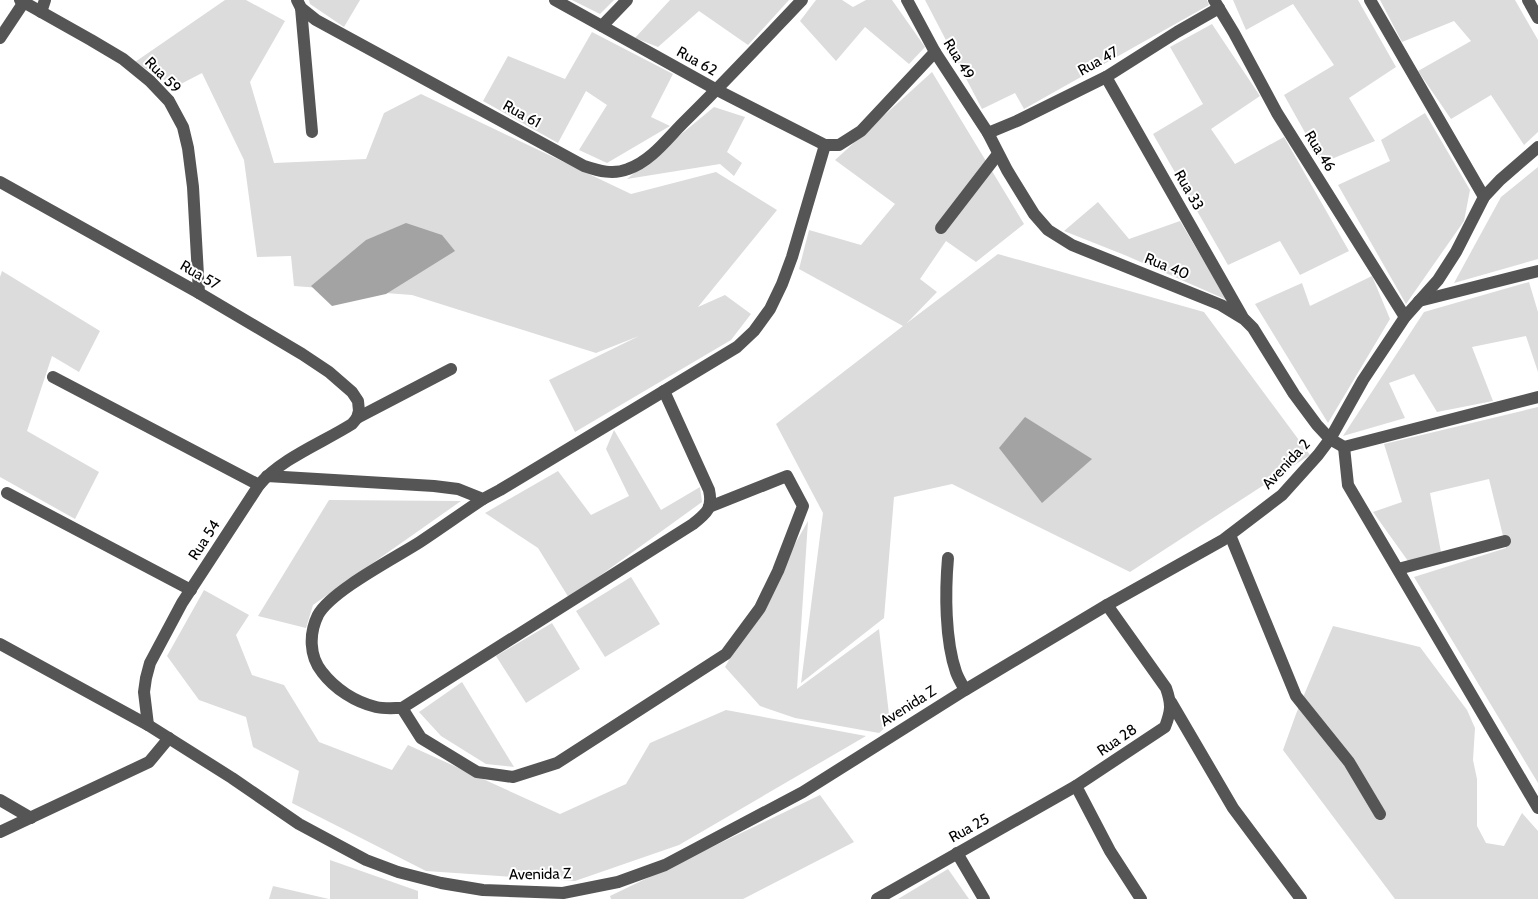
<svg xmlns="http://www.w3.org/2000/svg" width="1538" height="899" font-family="Cabin,sans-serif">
<rect width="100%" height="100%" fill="#fff"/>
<g fill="#dcdcdc">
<polygon points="225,0 246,0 285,21 250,82 274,163 366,159 384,113 421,94 631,194 716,172 777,210 698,307 725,295 751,314 731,340 575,432 549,380 639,336 596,353 412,295 294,286 291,256 257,257 244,160 202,73 175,87 135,62"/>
<polygon points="309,0 360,0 344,27 310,4"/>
<polygon points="572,0 614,0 600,14"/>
<polygon points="670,0 789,0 748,45 699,11 658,47 635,38"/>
<polygon points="816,0 842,0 853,7 866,0 892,0 925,47 909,64 865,27 836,61 800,21"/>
<polygon points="925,0 1207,0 1209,5 1024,109 1015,93 982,109"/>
<polygon points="1233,0 1358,0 1396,67 1349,98 1375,141 1322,163 1284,95 1334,65 1293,4 1246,30"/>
<polygon points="1380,0 1515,0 1538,40 1538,132 1524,145 1491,95 1451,119 1418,71 1471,41 1454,21 1402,42"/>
<polygon points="1212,24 1260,96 1211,129 1235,164 1284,137 1349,251 1300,275 1280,241 1228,265 1153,134 1203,104 1170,47"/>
<polygon points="592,32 673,74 651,117 670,126 607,163 579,150 607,105 586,91 558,143 483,101 508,56 565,79"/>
<polygon points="932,72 1024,224 976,262 946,241 920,279 937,292 907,323 998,254 1204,312 1310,455 1130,572 952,484 894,497 884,618 801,683 823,513 776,424 903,326 799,269 809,230 861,245 895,204 835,160"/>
<polygon points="714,107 745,117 727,152 742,163 734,176 720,164 627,179"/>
<polygon points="1425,113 1470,190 1464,221 1406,304 1338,185 1390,161 1381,140"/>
<polygon points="1538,167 1538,259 1454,283 1501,197"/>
<polygon points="1098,202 1129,239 1180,221 1227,300 1127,256 1064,231"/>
<polygon points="2,271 100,331 79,372 52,356 27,431 99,472 75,519 0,477 0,277"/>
<polygon points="1372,276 1390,319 1328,423 1255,304 1302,283 1310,306"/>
<polygon points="1529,282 1538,312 1538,372 1526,336 1472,347 1493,401 1437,412 1414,374 1389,383 1405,418 1343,436 1424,312"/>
<polygon points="1538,407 1538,783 1414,577 1506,548 1489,479 1430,493 1441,552 1408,561 1373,512 1402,502 1384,444"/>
<polygon points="614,430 661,510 700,487 702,502 569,598 538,548 485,513 558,471 591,515 629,496 606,449"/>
<polygon points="329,500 461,501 313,605 306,628 258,616"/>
<polygon points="808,521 797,689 879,629 890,723 879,733 795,718 760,706 725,667"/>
<polygon points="631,577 660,624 605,657 576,611"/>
<polygon points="204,590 249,615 236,635 252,675 284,685 319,742 392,770 408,745 560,814 626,784 650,743 726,710 866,736 679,845 575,881 426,871 292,803 299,771 253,747 246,717 199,700 167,656"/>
<polygon points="552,623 580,669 526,703 496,656"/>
<polygon points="1333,626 1420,647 1467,710 1475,728 1473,760 1477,779 1477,826 1486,843 1504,846 1522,813 1538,831 1538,899 1395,899 1283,750 1296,714"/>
<polygon points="462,682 514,767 486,764 441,736 419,712"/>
<polygon points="820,795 854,842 743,899 611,899 610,896"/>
<polygon points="330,860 418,891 418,899 330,899"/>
<polygon points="948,869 969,899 898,899"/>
<polygon points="273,886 329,899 269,899"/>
</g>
<g fill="#a3a3a3">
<polygon points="406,223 442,235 455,251 386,294 332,306 311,286 366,240"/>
<polygon points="1025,417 1092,459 1042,503 999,448"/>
</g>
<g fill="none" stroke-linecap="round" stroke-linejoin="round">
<g stroke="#555" stroke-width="12">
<polyline points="20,0 91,40 123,59 150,81 169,101 183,127 188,148 193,187 199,293"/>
<path d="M297,0L301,8L316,20L584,166C599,171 613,175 628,169C651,161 667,139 683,123C724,83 763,41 802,0"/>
<polyline points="555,0 717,90 825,145 839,145 861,131 935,52"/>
<polyline points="907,0 935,52 988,133 1007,170 1034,214 1048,230 1072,245 1221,305 1244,319 1253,328 1294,394 1317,425 1330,439 1344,447 1538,397"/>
<polyline points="1214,0 1234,33 1277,113 1405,317"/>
<polyline points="1370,0 1484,197"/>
<polyline points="1528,0 1538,18"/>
<polyline points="301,8 312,132"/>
<polyline points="41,12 45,0"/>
<polyline points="602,26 627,0"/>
<polyline points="0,38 24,2"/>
<polyline points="1106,77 1242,316"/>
<polyline points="988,133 1017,121 1106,77 1177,32 1219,8"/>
<polyline points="0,182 199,293 302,354 329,372 352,392 358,401 359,411 357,418"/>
<polyline points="941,228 998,154"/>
<polyline points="1419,301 1538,271"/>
<polyline points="53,377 259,485"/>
<polyline points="1344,447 1348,485 1538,808"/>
<polyline points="267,476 434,486 458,489 483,499 500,490 737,347 754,331 770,309 782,284 792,257 825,145"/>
<polyline points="7,493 191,590"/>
<path d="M483,499C462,513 441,528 420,542C395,558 331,591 318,615C309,633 309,656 322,672C335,689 355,702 376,707C384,709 394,708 402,708L693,524C707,513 713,508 709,490L664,391"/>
<polyline points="1230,535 1296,696 1349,762 1380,814"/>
<path d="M948,558C945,592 945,640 956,672C958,678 962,684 965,690"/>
<polyline points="1398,569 1505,541"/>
<path d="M1107,605L1166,688C1172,705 1171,711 1165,727L1076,786L1110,851L1141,899"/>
<polyline points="0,644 148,725 232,778 299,824 366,860 398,872 441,883 483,890 563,893 618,882 665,865 803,792 965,690 1107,605 1223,540 1282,495 1318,455 1330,439 1363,380 1405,317 1438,280 1456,252 1484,197 1500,180 1538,147"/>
<polyline points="1171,702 1233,808 1301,899"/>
<polyline points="402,708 421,738 477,772 513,777 557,763 726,654 760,608 778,571 803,506 787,476 709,507"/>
<path d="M148,725L144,692L146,678L150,663L182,603L259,485C282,458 322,443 352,424L357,418L451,369"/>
<polyline points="0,800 31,818"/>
<polyline points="0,832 149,762 169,738"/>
<polyline points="957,853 984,899"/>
<polyline points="877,899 1076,786"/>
</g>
</g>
<g text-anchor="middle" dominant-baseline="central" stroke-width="4" stroke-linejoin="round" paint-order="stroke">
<g font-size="15" fill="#000" stroke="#fff">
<text transform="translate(959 59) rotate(58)">Rua 49</text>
<text transform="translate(697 61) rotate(29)">Rua 62</text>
<text transform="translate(1098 61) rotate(-29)">Rua 47</text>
<text transform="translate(163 75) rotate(45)">Rua 59</text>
<text transform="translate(522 114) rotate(29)">Rua 61</text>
<text transform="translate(1320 151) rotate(58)">Rua 46</text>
<text transform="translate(1189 190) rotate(60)">Rua 33</text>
<text transform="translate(1167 266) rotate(22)">Rua 40</text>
<text transform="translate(200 275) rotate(30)">Rua 57</text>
<text transform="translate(1286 464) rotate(-47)">Avenida 2</text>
<text transform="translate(204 540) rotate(-57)">Rua 54</text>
<text transform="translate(908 706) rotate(-32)">Avenida Z</text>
<text transform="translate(1117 740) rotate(-34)">Rua 28</text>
<text transform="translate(969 828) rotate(-29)">Rua 25</text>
<text transform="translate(540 874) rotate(-1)">Avenida Z</text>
</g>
</g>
</svg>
